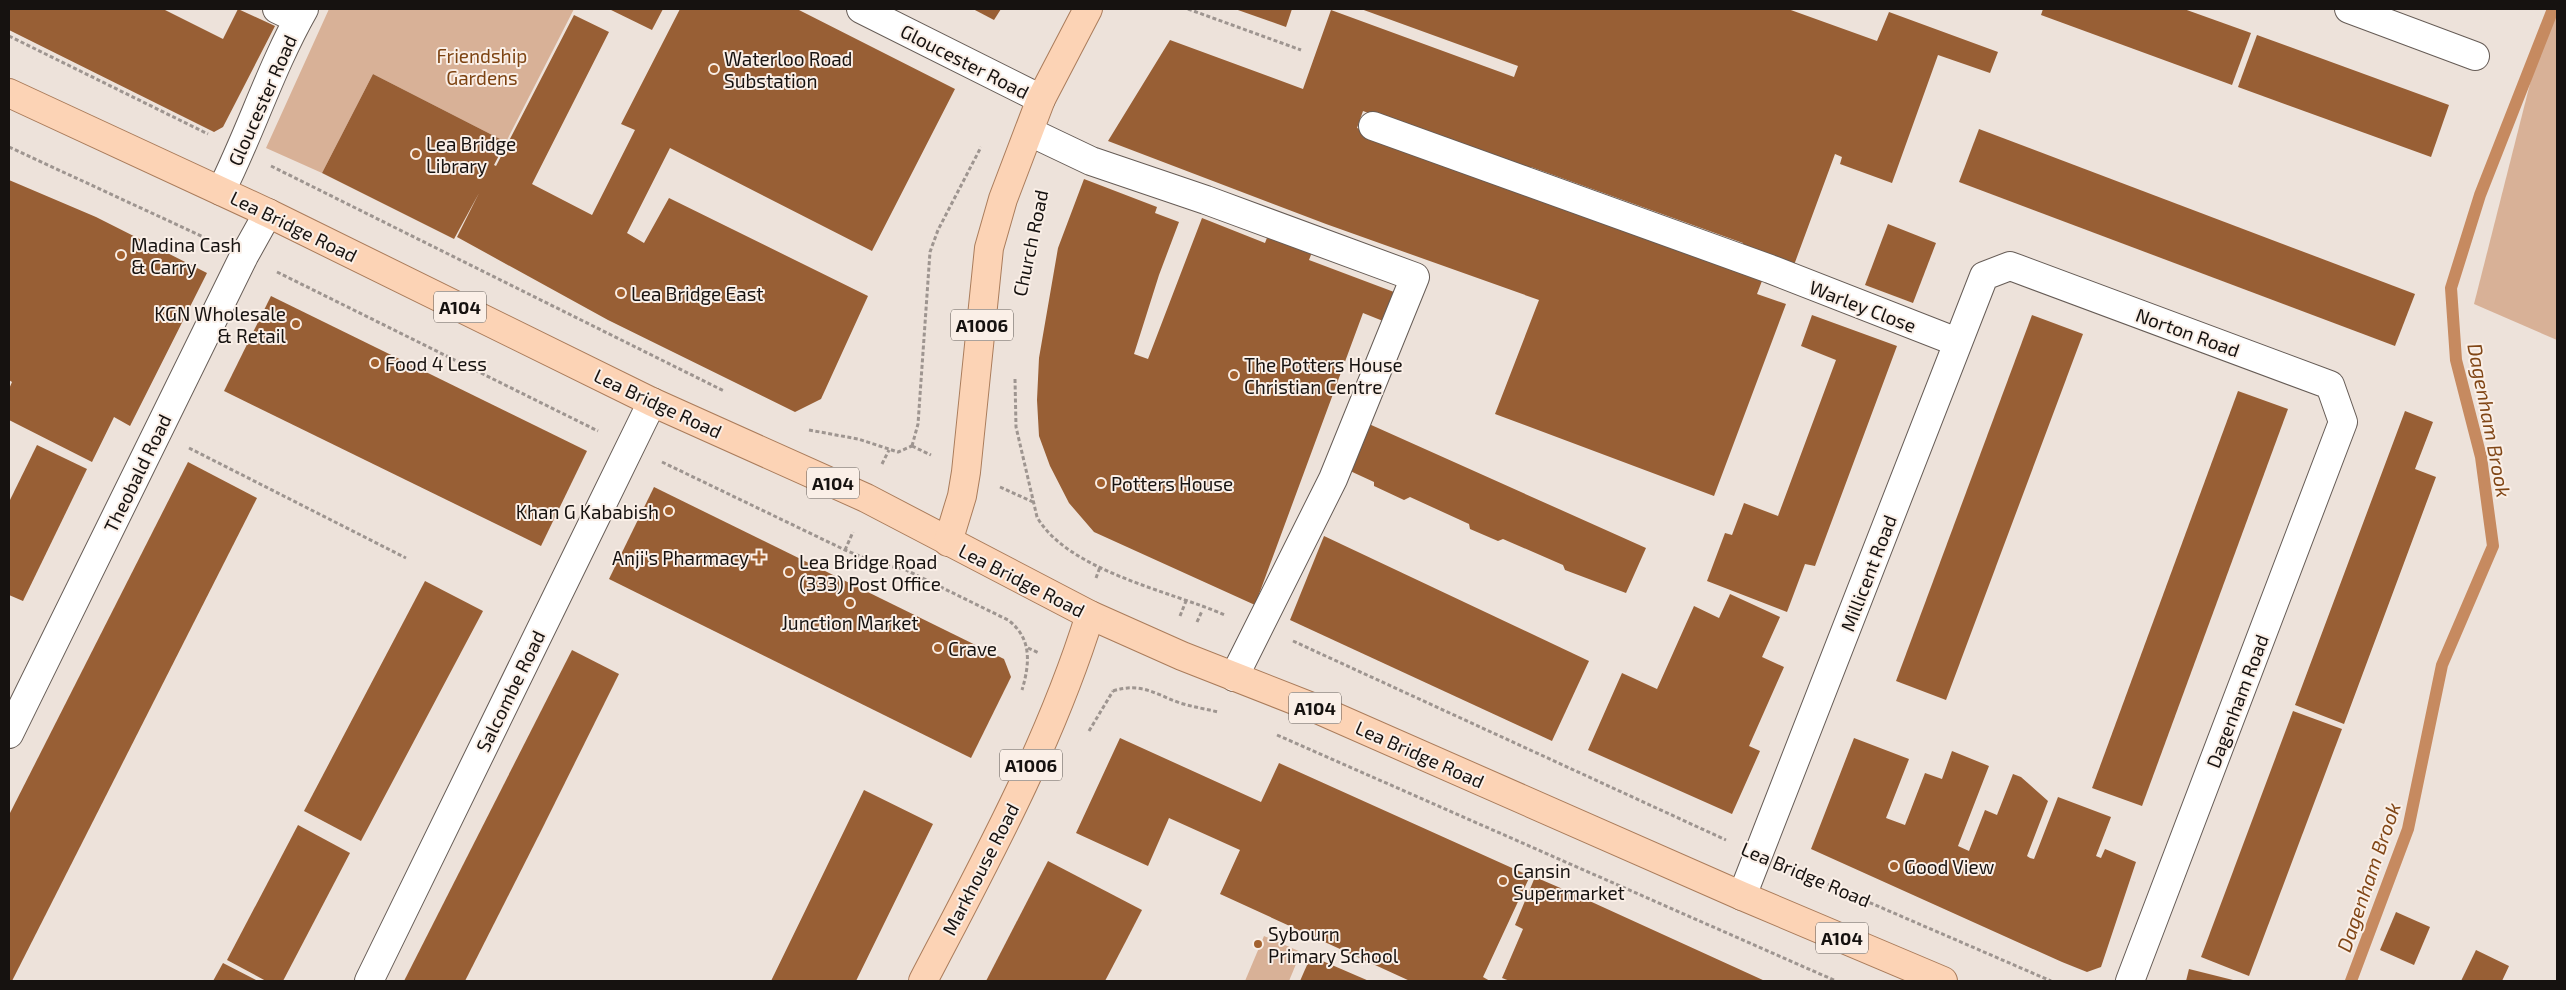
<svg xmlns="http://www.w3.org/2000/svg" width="2566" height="990" font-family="'Exo 2',sans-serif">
<rect width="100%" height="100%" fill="#ede2da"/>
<g fill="#d8b197">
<polygon points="329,9 574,9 506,142 373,74 322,173 266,148"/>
<polygon points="2549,9 2557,9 2557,340 2474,304"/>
<polygon points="1264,936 1301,952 1289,981 1245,981"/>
</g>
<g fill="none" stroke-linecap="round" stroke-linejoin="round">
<polyline stroke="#c68a60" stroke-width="12" points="2351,981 2408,829 2442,665 2493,546 2481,457 2456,360 2451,288 2480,195 2553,9"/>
</g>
<g fill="#985f35">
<polygon points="9,9 163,9 223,39 238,9 275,26 223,127 214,132 9,30"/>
<polygon points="609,9 663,9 652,30"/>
<polygon points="680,9 797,9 955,89 872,251 670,148 627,233 644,243 669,198 868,296 821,399 795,412 608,320 457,237 479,193 454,239 322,173 373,74 506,142 494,165 496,166 574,15 609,32 532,184 592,215 635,130 621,124"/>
<polygon points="973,9 1001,9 994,20"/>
<polygon points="1235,9 1292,9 1286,27"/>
<polygon points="1361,9 1788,9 1877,41 1889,12 1998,52 1990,73 1938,55 1892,183 1840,164 1842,157 1835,154 1794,265 1743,247 1743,243 1531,167 1529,171 1363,111 1357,128 1765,273 1757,294 1786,304 1714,496 1495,414 1539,300 1326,224 1108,141 1170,40 1303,89 1331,10 1514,77 1518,66"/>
<polygon points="2043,9 2184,9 2251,33 2232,85 2041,15"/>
<polygon points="2257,35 2449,105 2431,157 2238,87"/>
<polygon points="1979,129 2415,294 2395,346 1959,182"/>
<polygon points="1084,179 1157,207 1155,213 1179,222 1159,275 1134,354 1148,359 1202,218 1265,243 1270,230 1314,247 1309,260 1394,292 1383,321 1363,313 1255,605 1094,532 1069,503 1050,466 1039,436 1037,400 1039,358 1058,248"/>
<polygon points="9,180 96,217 207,273 130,426 114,417 92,462 9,420 9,389 12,382 9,380"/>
<polygon points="1888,224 1936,243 1913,303 1865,285"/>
<polygon points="271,296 587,451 541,546 224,391"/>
<polygon points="1812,315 1897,346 1815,566 1805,564 1787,612 1707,581 1725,533 1732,535 1744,503 1778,516 1836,360 1801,346"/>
<polygon points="2032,315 2083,334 1946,700 1896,681"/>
<polygon points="2238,391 2288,409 2142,806 2092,788"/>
<polygon points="2405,411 2433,422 2415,469 2436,477 2344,724 2295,705"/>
<polygon points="1369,424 1646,548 1626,593 1565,570 1563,565 1503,539 1498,541 1470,529 1469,524 1410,497 1404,500 1374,486 1374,482 1348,470"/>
<polygon points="37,445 87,469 23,601 9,595 9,502"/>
<polygon points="188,462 257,498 12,981 9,981 9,815"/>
<polygon points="654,487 1004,659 1011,677 971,758 609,579"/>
<polygon points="1324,536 1589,661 1552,741 1290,620"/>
<polygon points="425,581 483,611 361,841 304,811"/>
<polygon points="1730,594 1780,617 1762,657 1784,667 1749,746 1760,751 1732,814 1588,750 1622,673 1657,689 1694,606 1719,618"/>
<polygon points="572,650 619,674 541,831 465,981 404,981"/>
<polygon points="2293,711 2342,729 2249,976 2201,957"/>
<polygon points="1120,738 1261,802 1279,763 1530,876 1483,977 1490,981 1410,981 1220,894 1240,850 1169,818 1148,866 1076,833"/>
<polygon points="1854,738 1909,759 1886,818 1905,825 1925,773 1942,779 1952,751 1989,766 1958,846 1969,851 1985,810 1997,815 2013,774 2021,777 2048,801 2027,856 2030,858 2034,859 2058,797 2111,817 2096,856 2101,858 2105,849 2136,862 2101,967 2087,972 2062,962 1811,849"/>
<polygon points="864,790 933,824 906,879 856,981 771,981"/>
<polygon points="298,825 350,853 283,981 266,981 227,960"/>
<polygon points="1048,861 1142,910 1126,941 1105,981 986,981"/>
<polygon points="1535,877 1572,893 1765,981 1510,981 1502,978 1523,929 1515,925"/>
<polygon points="2396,912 2430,927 2414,965 2380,950"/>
<polygon points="2476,950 2509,966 2502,981 2461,981"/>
<polygon points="1311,956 1369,981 1300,981"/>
<polygon points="223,963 258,981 213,981"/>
<polygon points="2189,969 2237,981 2186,981"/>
</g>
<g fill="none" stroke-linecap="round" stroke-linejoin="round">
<g stroke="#665c56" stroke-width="30">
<g id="minor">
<polyline points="277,9 298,19"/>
<polyline points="861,9 1041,99"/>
<polyline points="2349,9 2475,56"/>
<polyline points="1373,126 1770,269 1957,342"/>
<polyline points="1030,132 1091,161 1206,200 1415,277 1333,479 1234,677"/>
<path d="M221,191C251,131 271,67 304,9"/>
<polyline points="9,734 244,256 268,213"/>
<polyline points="1742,896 1984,276 2010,266 2330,385 2343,422 2130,981"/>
<polyline points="369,981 652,402"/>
</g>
</g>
<g stroke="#aa7c5b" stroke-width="30">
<g id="major">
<polyline points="9,93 268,213 652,402 866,498 1090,615 1182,656 1317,709 1742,896 1943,981"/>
<polyline points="948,542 962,496 966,472 989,248 1003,199 1041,99 1088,9"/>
<path d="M923,981C985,862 1050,744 1090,615"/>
</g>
</g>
<g stroke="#9e9590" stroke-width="3" stroke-dasharray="4 2.5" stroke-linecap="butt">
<polyline points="1188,9 1301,50"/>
<polyline points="9,36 208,134"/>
<polyline points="9,147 210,240"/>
<polyline points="271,166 724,391"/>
<polyline points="277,272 598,431"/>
<path d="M1015,379L1016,427L1037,517C1068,571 1170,591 1225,615"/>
<polyline points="809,430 858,439 898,452 912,446"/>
<polyline points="912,446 918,424 930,252 938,230 981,147"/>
<polyline points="912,446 931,455"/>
<polyline points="189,448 406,558"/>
<path d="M662,462L845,550L879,564L904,569L1008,620C1032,638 1030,663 1022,690"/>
<polyline points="882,464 889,450"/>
<polyline points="1000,487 1033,502"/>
<polyline points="845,550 853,532"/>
<polyline points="1096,578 1100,567"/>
<polyline points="1180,616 1186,601"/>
<polyline points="1197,622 1202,611"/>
<polyline points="1293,641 1726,840"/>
<polyline points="1028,648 1039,653"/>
<path d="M1113,691C1141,682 1155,694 1180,703C1193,707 1206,709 1218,712"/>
<polyline points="1089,731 1113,691"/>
<polyline points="1277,735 1836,981"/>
<polyline points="1792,869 2051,981"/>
</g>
<use href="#minor" stroke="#fff" stroke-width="28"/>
<use href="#major" stroke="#fcd3b5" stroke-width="28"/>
</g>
<g fill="#a3612e" stroke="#faefe7" stroke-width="2">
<circle cx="714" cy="69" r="5"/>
<circle cx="416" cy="154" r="5"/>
<circle cx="121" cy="255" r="5"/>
<circle cx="621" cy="293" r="5"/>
<circle cx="296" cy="324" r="5"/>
<circle cx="375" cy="363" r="5"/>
<circle cx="1234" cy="375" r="5"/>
<circle cx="1101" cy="483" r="5"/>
<circle cx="669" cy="511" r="5"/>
<path d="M756.5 549.5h5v5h5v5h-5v5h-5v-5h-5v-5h5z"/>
<circle cx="789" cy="572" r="5"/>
<circle cx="850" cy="603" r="5"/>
<circle cx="938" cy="648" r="5"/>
<circle cx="1894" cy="866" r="5"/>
<circle cx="1503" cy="881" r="5"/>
<circle cx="1258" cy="944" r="5"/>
</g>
<g text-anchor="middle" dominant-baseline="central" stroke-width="4" stroke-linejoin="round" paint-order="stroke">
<g fill="#faefe7" stroke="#5a5450" stroke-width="1">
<rect x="434" y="291.5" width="52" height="31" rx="4"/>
<rect x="951" y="309.5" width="62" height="31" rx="4"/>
<rect x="807" y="467.5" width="52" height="31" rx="4"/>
<rect x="1289" y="692.5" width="52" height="31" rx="4"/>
<rect x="1000" y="749.5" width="62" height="31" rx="4"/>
<rect x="1816" y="922.5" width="52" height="31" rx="4"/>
</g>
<g font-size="18" font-weight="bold" fill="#161210">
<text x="460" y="307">A104</text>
<text x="982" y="325">A1006</text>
<text x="833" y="483">A104</text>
<text x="1315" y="708">A104</text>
<text x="1031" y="765">A1006</text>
<text x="1842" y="938">A104</text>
</g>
<g font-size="19" fill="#7d4312" stroke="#faefe7">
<text x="482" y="55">Friendship<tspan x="482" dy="22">Gardens</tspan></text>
</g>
<g font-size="19" fill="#161210" stroke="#faefe7" text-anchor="start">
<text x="724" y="58">Waterloo Road<tspan x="724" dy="22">Substation</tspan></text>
<text x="426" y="143">Lea Bridge<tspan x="426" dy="22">Library</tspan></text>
<text x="131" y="244">Madina Cash<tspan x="131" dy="22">&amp; Carry</tspan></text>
<text x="631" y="293">Lea Bridge East</text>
<text x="286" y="313" text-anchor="end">KGN Wholesale<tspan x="286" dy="22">&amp; Retail</tspan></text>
<text x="385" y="363">Food 4 Less</text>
<text x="1244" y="364">The Potters House<tspan x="1244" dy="22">Christian Centre</tspan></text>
<text x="1111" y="483">Potters House</text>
<text x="659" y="511" text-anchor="end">Khan G Kababish</text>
<text x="749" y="557" text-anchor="end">Anji's Pharmacy</text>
<text x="799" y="561">Lea Bridge Road<tspan x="799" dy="22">(333) Post Office</tspan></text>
<text x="850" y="622" text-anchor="middle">Junction Market</text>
<text x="948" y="648">Crave</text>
<text x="1904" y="866">Good View</text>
<text x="1513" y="870">Cansin<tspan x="1513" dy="22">Supermarket</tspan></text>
<text x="1268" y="933">Sybourn<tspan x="1268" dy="22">Primary School</tspan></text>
</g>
<g font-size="19" fill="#161210" stroke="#faefe7">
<text transform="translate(965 61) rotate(27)">Gloucester Road</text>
<text transform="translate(262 100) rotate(-66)">Gloucester Road</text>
<text transform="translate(294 226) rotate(26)">Lea Bridge Road</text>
<text transform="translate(1030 243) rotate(-78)">Church Road</text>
<text transform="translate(1863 306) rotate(21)">Warley Close</text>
<text transform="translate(2188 332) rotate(20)">Norton Road</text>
<text transform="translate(658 403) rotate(25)">Lea Bridge Road</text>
<text transform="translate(137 473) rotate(-64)">Theobald Road</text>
<text transform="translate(1868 573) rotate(-69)">Millicent Road</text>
<text transform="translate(1022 580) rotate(27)">Lea Bridge Road</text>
<text transform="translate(510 691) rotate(-64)">Salcombe Road</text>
<text transform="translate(2237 701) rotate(-69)">Dagenham Road</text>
<text transform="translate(1420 754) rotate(24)">Lea Bridge Road</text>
<text transform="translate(980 869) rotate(-63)">Markhouse Road</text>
<text transform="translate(1806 874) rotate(23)">Lea Bridge Road</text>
</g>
<g font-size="20" font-style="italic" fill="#804616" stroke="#faefe7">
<text transform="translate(2490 420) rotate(79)">Dagenham Brook</text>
<text transform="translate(2368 877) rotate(-71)">Dagenham Brook</text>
</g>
</g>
<rect width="2566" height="990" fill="none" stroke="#161210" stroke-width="20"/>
</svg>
